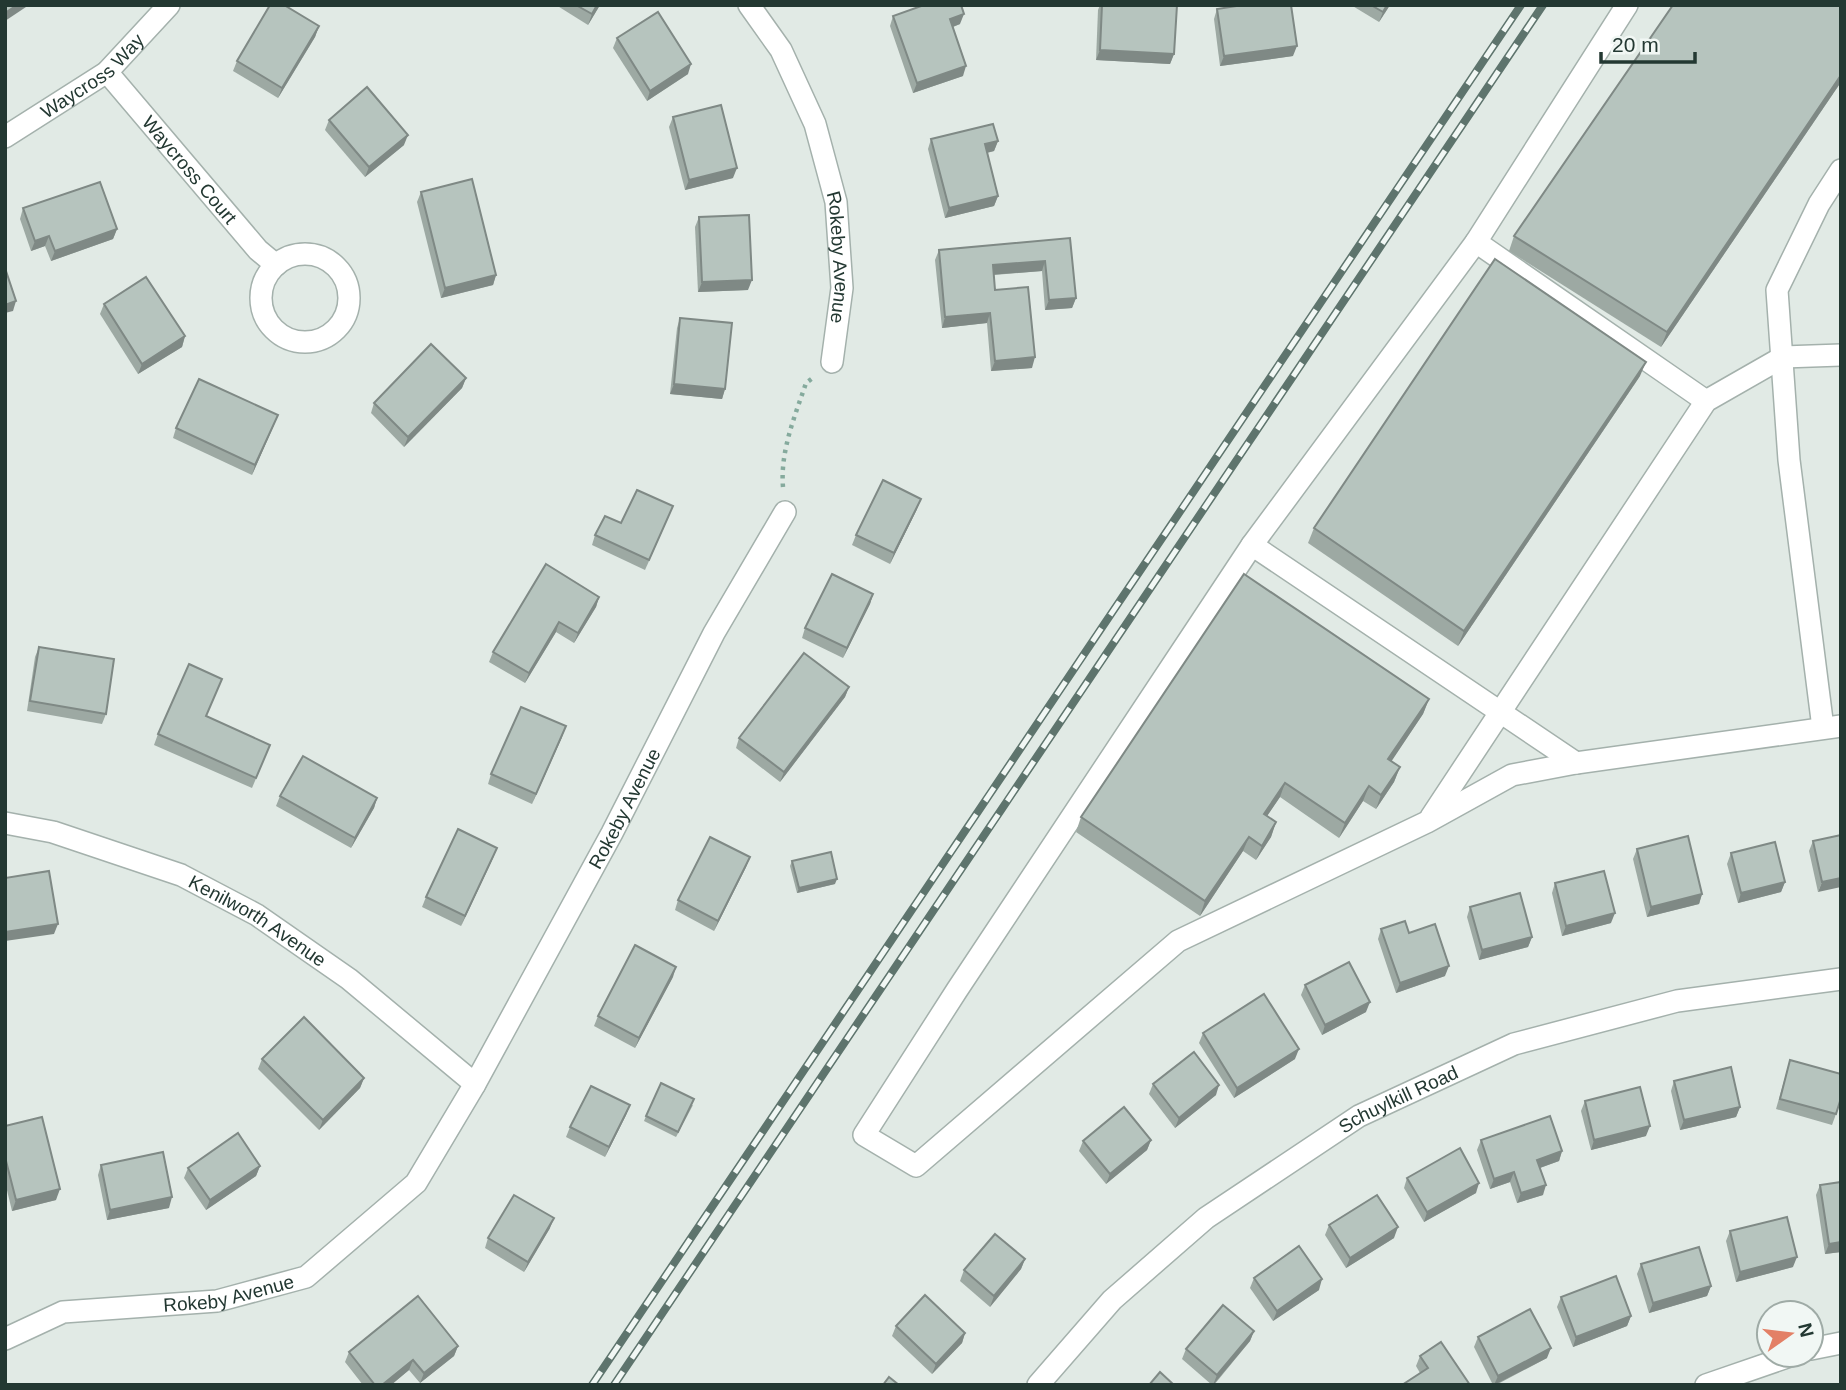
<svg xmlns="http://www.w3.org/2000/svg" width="1846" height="1390" font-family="Helvetica,sans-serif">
<rect width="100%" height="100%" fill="#e1eae5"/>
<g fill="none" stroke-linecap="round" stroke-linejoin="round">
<g stroke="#a4b1ac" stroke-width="24">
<g id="minor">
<path id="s1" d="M749,5L781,50L815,124L836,202L842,288L832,362"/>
<polyline points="1627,5 1476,242 1706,401"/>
<path id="s2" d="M107,72L258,250L276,265"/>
<path id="s3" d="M5,137L107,72L169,5"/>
<polyline points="1476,242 1252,545 1576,763"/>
<circle cx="305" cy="298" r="44"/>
<polyline points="1252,545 957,990 864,1135 916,1166 1178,941 1427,822 1512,775 1576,763 1841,726"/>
<polyline points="1823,728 1789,460 1777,290 1819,204 1841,170"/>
<polyline points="1431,817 1706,401 1783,357 1841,355"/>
<path id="s4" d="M5,823L53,832L181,875L257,915L349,979L475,1084"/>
<path id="s5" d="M5,1339L63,1312L217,1301L306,1277L416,1183L475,1084L612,833L714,633L785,512"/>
<polyline points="1811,1349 1841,1343"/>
<path id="s6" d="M1038,1385L1112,1300L1206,1218L1359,1116L1514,1044L1677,1001L1841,979"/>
<polyline points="1706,1385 1793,1355"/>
</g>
</g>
<path stroke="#85aa9d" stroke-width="4.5" stroke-dasharray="3.5 5" stroke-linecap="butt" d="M783,487C780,451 795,416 806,383L814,377"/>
<use href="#minor" stroke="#fff" stroke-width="21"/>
<g stroke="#5e746d" stroke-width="8">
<g id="rail">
<polyline points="592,1385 1521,5"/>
<polyline points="614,1385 1543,5"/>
</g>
</g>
<use href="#rail" stroke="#f1f7f4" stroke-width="5" stroke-dasharray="16" stroke-linecap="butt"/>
</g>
<g fill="#9da9a3">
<polygon points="556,5 600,5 588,25"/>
<polygon points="1100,5 1177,5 1174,54 1170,64 1096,60 1098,10"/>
<polygon points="1351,5 1390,5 1379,22"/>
<polygon points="1841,5 1841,82 1661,347 1509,251 1514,236"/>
<polygon points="1217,9 1293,56 1220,66 1214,19"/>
<polygon points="893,16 960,24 953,27 963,76 913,93 890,26"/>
<polygon points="319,26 315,37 278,98 233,71 237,61"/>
<polygon points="617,38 688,74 647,101 613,48"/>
<polygon points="673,117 733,178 685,190 669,127"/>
<polygon points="329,120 404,145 365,177 325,130"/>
<polygon points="931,139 998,141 994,151 987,153 998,196 994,206 945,218 928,149"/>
<polygon points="421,192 496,275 493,285 441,298 417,202"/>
<polygon points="23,208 117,229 113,239 51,261 45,246 31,251 20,219"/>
<polygon points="699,217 748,290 698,292 695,227"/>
<polygon points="1070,238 1076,298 1072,308 1045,310 1042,271 994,275 995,290 1032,368 991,371 987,323 942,328 935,260 939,250"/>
<polygon points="104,304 185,336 182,347 138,374 100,314"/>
<polygon points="680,318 725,389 722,399 670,394 677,328"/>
<polygon points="1640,376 1458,646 1308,543 1314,528"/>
<polygon points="466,378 462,388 404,447 371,413 374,403"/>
<polygon points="278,415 252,475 173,438 176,428"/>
<polygon points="917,509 890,564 852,545 856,535"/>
<polygon points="669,516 645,570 592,545 595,535"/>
<polygon points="873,594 870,604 843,658 802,638 805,628"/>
<polygon points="599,597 596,607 574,643 556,632 525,683 489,662 493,652"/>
<polygon points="39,647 106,714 102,724 27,711 35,657"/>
<polygon points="222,679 206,716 266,755 252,788 154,745 158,734"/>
<polygon points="849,687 845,697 780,782 736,748 739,738"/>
<polygon points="1429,699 1423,714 1391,761 1400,767 1394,782 1376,809 1363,801 1339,838 1280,797 1267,816 1276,822 1271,837 1256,860 1243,851 1200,916 1076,832 1081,817"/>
<polygon points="562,737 532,804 488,784 491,774"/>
<polygon points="280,796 377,798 374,808 351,848 276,806"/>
<polygon points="1841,835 1818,892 1809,851 1813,841"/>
<polygon points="497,848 493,858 461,926 422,907 426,897"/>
<polygon points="1637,849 1702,894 1699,904 1647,917 1633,859"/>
<polygon points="1731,853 1785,882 1781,892 1738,903 1727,864"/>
<polygon points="750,857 746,867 714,931 675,910 678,900"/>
<polygon points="792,861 835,884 797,893 790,866"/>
<polygon points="1555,883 1611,923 1562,936 1552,893"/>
<polygon points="1470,907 1532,937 1528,947 1479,960 1467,917"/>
<polygon points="1381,929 1445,976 1396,993 1378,939"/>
<polygon points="673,977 635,1048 594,1026 598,1016"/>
<polygon points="1305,985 1366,1012 1322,1035 1301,995"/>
<polygon points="1203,1033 1295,1059 1234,1098 1199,1043"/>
<polygon points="262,1059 364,1078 360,1088 319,1130 258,1069"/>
<polygon points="1790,1060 1836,1114 1832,1125 1776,1109"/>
<polygon points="1674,1081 1740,1107 1736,1117 1680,1130 1671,1091"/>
<polygon points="1153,1084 1216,1095 1175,1128 1149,1094"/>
<polygon points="1585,1101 1646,1136 1591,1150 1581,1111"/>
<polygon points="630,1105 626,1115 605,1157 566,1137 570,1127"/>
<polygon points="693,1105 676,1137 644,1121 646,1116"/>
<polygon points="5,1126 56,1200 12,1211 5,1182"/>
<polygon points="1151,1140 1147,1150 1106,1184 1079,1151 1083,1141"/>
<polygon points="1481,1140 1562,1151 1559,1161 1540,1168 1543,1195 1517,1203 1510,1182 1490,1189 1477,1150"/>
<polygon points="101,1165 169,1208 107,1220 98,1175"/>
<polygon points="260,1166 256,1176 206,1210 184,1178 188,1168"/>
<polygon points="1407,1178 1476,1193 1424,1222 1404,1188"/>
<polygon points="1820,1185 1841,1252 1825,1254 1816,1195"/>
<polygon points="1329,1225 1394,1238 1346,1268 1325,1235"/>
<polygon points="550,1228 524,1272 485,1248 488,1238"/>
<polygon points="1730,1231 1793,1267 1736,1282 1726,1241"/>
<polygon points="1025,1259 1021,1269 990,1307 960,1281 964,1270"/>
<polygon points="1641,1264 1711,1286 1707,1296 1649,1313 1637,1274"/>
<polygon points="1254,1278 1319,1290 1273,1321 1250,1288"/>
<polygon points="1561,1297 1631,1316 1627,1326 1573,1347 1557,1307"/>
<polygon points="896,1326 965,1333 962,1343 932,1374 892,1336"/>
<polygon points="1254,1331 1250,1341 1214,1385 1212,1385 1182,1359 1186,1349"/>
<polygon points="1478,1337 1547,1358 1496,1385 1493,1385 1474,1347"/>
<polygon points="458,1346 454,1356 420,1383 409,1370 391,1385 363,1385 345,1362 349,1352"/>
<polygon points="1420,1356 1470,1385 1420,1373 1416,1366"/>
</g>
<g fill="#7f8985">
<polygon points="17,5 26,5 26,7 5,21 5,13"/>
<polygon points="597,5 600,5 588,25 592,14"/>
<polygon points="1387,5 1390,5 1379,22 1383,12"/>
<polygon points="964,14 960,24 947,29 950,19"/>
<polygon points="319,26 315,37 278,98 282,88"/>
<polygon points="1297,46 1293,56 1220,66 1224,56"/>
<polygon points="1100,50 1174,54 1170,64 1096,60"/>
<polygon points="691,64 688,74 647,101 650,91"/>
<polygon points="966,66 963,76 913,93 917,83"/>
<polygon points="1841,75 1841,82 1661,347 1667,332"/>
<polygon points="408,135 404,145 365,177 369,167"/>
<polygon points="998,141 994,151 981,154 985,144"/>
<polygon points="737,168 733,178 685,190 689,180"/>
<polygon points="998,196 994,206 945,218 949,208"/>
<polygon points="117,229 113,239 51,261 55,251"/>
<polygon points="49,236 45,246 31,251 35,241"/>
<polygon points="1045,261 1042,271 989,275 993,265"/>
<polygon points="496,275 493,285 441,298 445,288"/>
<polygon points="752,280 748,290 698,292 702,282"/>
<polygon points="1076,298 1072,308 1045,310 1049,300"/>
<polygon points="16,301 13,311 5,313 5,305"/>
<polygon points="990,313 987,323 942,328 945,317"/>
<polygon points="185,336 182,347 138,374 142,364"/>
<polygon points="1035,357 1032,368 991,371 995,361"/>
<polygon points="1646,362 1640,376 1458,646 1464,631"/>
<polygon points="466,378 462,388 404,447 408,437"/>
<polygon points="674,384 725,389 722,399 670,394"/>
<polygon points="278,415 274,425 252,475 255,465"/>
<polygon points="921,499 917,509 890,564 894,553"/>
<polygon points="873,594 870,604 843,658 847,648"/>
<polygon points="599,597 596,607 574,643 578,633"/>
<polygon points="559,622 556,632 525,683 529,673"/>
<polygon points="849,687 845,697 780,782 784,772"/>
<polygon points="1429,699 1423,714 1383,774 1388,759"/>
<polygon points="566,726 562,737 532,804 536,794"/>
<polygon points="1400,767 1394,782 1376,809 1381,795"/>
<polygon points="1285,783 1280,797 1259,828 1264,814"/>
<polygon points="1369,786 1363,801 1339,838 1345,823"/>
<polygon points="377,798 374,808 351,848 355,838"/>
<polygon points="1276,822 1271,837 1256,860 1262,846"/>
<polygon points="1249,837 1243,851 1200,916 1205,901"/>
<polygon points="497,848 493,858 461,926 465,916"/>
<polygon points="750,857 746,867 714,931 718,921"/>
<polygon points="1841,878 1841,887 1818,892 1822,882"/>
<polygon points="837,879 835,884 797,893 799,888"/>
<polygon points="1785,882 1781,892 1738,903 1741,893"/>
<polygon points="1702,894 1699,904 1647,917 1651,907"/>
<polygon points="1615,913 1611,923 1562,936 1566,926"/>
<polygon points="58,924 54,934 5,941 5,932"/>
<polygon points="1532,937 1528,947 1479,960 1482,950"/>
<polygon points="1449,966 1445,976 1396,993 1400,983"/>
<polygon points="676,967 673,977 635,1048 639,1038"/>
<polygon points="1370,1002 1366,1012 1322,1035 1325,1025"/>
<polygon points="1299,1049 1295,1059 1234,1098 1237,1088"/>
<polygon points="364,1078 360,1088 319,1130 323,1120"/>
<polygon points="1219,1085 1216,1095 1175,1128 1179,1118"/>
<polygon points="630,1105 626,1115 605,1157 609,1147"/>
<polygon points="1740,1107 1736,1117 1680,1130 1684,1120"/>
<polygon points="1650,1126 1646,1136 1591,1150 1594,1140"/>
<polygon points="1151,1140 1147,1150 1106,1184 1110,1174"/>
<polygon points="1562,1151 1559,1161 1534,1170 1537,1160"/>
<polygon points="260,1166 256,1176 206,1210 210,1200"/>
<polygon points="1514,1172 1510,1182 1490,1189 1494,1179"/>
<polygon points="1479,1183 1476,1193 1424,1222 1427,1212"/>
<polygon points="1546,1185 1543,1195 1517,1203 1521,1193"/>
<polygon points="60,1189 56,1200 12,1211 16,1200"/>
<polygon points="172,1197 169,1208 107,1220 110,1210"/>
<polygon points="554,1218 550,1228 524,1272 528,1262"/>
<polygon points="1398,1227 1394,1238 1346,1268 1350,1258"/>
<polygon points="1841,1242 1841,1252 1825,1254 1829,1244"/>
<polygon points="1797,1257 1793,1267 1736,1282 1740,1272"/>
<polygon points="1025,1259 1021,1269 990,1307 994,1296"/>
<polygon points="1322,1279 1319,1290 1273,1321 1277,1311"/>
<polygon points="1711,1286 1707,1296 1649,1313 1653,1303"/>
<polygon points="1631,1316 1627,1326 1573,1347 1576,1337"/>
<polygon points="1254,1331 1250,1341 1213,1385 1217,1375"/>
<polygon points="965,1333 962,1343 932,1374 936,1364"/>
<polygon points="458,1346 454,1356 420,1383 424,1373"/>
<polygon points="1551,1348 1547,1358 1494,1385 1498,1376"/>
<polygon points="413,1360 409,1370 391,1385 382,1385"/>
</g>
<g fill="#b6c4be" stroke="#7f8985" stroke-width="2">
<polygon points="5,5 17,5 5,13"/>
<polygon points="270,5 284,5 319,26 282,88 237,61"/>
<polygon points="576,5 597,5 592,14"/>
<polygon points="924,5 961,5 964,14 950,19 966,66 917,83 893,16"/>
<polygon points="1102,5 1177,5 1174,54 1100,50"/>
<polygon points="1243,5 1291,5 1297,46 1224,56 1217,9"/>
<polygon points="1371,5 1387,5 1383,12"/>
<polygon points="1673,5 1841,5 1841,75 1667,332 1514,236"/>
<polygon points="658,12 691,64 650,91 617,38"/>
<polygon points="367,87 408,135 369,167 329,120"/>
<polygon points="721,105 737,168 689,180 673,117"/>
<polygon points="993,124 998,141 985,144 998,196 949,208 931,139"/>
<polygon points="472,179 496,275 445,288 421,192"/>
<polygon points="100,182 117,229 55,251 49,236 35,241 23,208"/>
<polygon points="749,215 752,280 702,282 699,217"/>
<polygon points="1070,238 1076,298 1049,300 1045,261 993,265 995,290 1028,287 1035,357 995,361 990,313 945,317 939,250"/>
<polygon points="1495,259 1646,362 1464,631 1314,528"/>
<polygon points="5,268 16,301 5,305"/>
<polygon points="146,277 185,336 142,364 104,304"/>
<polygon points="680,318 732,323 725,389 674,384"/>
<polygon points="431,344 466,378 408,437 374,403"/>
<polygon points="199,379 278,415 255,465 176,428"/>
<polygon points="883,480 921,499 894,553 856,535"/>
<polygon points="637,490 673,506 649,560 595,535 605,516 621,523"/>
<polygon points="546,564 599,597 578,633 559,622 529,673 493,652"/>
<polygon points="832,574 873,594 847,648 805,628"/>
<polygon points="1244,574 1429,699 1388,759 1400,767 1381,795 1369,786 1345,823 1285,783 1264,814 1276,822 1262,846 1249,837 1205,901 1081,817"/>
<polygon points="39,647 114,659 106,714 30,701"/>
<polygon points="804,653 849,687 784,772 739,738"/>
<polygon points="189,664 222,679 206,716 270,745 256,778 158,734"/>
<polygon points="521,707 566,726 536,794 491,774"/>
<polygon points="303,756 377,798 355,838 280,796"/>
<polygon points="458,829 497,848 465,916 426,897"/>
<polygon points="1841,835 1841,878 1822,882 1813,841"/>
<polygon points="1688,836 1702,894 1651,907 1637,849"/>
<polygon points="710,837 750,857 718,921 678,900"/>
<polygon points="1775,842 1785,882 1741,893 1731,853"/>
<polygon points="831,852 837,879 799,888 792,861"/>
<polygon points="49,871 58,924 5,932 5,878"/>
<polygon points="1604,871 1615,913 1566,926 1555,883"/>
<polygon points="1520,893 1532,937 1482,950 1470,907"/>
<polygon points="1405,921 1409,933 1435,924 1449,966 1400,983 1381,929"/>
<polygon points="635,945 676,967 639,1038 598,1016"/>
<polygon points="1349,962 1370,1002 1325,1025 1305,985"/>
<polygon points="1264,994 1299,1049 1237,1088 1203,1033"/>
<polygon points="304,1017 364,1078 323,1120 262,1059"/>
<polygon points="1194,1052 1219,1085 1179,1118 1153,1084"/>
<polygon points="1790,1060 1841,1074 1841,1098 1836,1114 1780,1099"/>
<polygon points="1731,1067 1740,1107 1684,1120 1674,1081"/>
<polygon points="661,1083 694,1099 678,1132 646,1116"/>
<polygon points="591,1086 630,1105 609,1147 570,1127"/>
<polygon points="1640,1087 1650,1126 1594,1140 1585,1101"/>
<polygon points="1124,1107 1151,1140 1110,1174 1083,1141"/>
<polygon points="1550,1116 1562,1151 1537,1160 1546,1185 1521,1193 1514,1172 1494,1179 1481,1140"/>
<polygon points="42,1117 60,1189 16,1200 5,1157 5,1126"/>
<polygon points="238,1133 260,1166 210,1200 188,1168"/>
<polygon points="1460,1148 1479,1183 1427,1212 1407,1178"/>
<polygon points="163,1152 172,1197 110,1210 101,1165"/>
<polygon points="1841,1182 1841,1242 1829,1244 1820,1185"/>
<polygon points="514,1195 554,1218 528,1262 488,1238"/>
<polygon points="1377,1195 1398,1227 1350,1258 1329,1225"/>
<polygon points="1787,1217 1797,1257 1740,1272 1730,1231"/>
<polygon points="995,1234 1025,1259 994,1296 964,1270"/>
<polygon points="1299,1246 1322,1279 1277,1311 1254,1278"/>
<polygon points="1699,1247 1711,1286 1653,1303 1641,1264"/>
<polygon points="1616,1276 1631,1316 1576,1337 1561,1297"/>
<polygon points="925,1295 965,1333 936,1364 896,1326"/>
<polygon points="418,1296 458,1346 424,1373 413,1360 382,1385 375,1385 349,1352"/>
<polygon points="1223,1305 1254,1331 1217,1375 1186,1349"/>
<polygon points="1530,1309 1551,1348 1498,1376 1478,1337"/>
<polygon points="1441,1342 1470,1385 1402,1385 1428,1368 1420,1356"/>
<polygon points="1160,1372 1174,1385 1149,1385"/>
<polygon points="889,1377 899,1385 883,1385"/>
</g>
<g text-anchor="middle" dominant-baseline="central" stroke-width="5" stroke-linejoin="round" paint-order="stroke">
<g font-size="19" fill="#233832" stroke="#f1f7f4">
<text stroke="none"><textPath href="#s3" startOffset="107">Waycross Way</textPath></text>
<text stroke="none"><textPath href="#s2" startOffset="128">Waycross Court</textPath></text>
<text stroke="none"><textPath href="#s1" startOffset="273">Rokeby Avenue</textPath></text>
<text stroke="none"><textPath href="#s5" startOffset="884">Rokeby Avenue</textPath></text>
<text stroke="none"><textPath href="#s4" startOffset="273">Kenilworth Avenue</textPath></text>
<text stroke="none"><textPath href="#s6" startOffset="464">Schuylkill Road</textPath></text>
<text stroke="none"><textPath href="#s5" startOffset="231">Rokeby Avenue</textPath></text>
</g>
</g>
<rect width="1846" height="1390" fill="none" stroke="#233832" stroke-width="14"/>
<g transform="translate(1790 1334) rotate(76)"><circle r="33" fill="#f1f7f4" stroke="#9faba6" stroke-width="2"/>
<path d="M0-5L12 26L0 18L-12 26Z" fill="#e38066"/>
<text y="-10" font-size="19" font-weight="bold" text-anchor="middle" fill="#233832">N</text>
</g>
<path d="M1601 52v10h94v-10" fill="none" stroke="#233832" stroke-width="3.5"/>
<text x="1612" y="52" font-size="21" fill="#233832" stroke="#f1f7f4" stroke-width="5" paint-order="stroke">20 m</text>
</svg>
